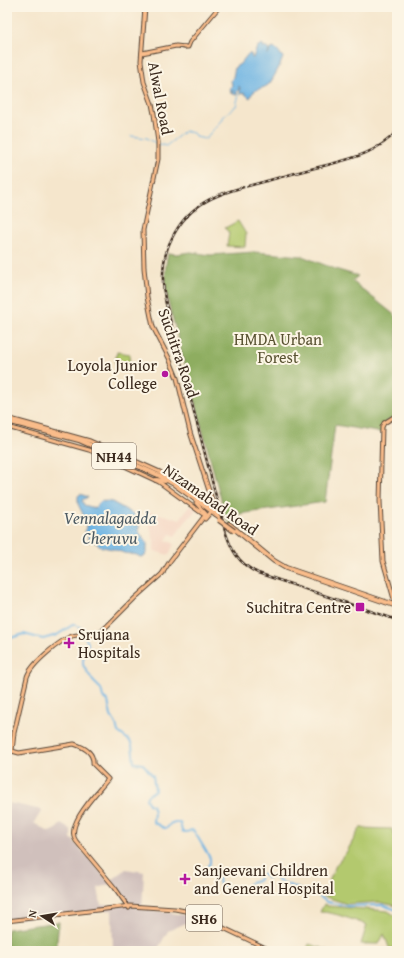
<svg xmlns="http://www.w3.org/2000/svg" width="404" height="958" font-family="'Gentium Book Plus',serif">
<rect width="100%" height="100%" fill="#fcf5e5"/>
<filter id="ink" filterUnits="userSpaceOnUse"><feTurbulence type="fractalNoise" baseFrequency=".025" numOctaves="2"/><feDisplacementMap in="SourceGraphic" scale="8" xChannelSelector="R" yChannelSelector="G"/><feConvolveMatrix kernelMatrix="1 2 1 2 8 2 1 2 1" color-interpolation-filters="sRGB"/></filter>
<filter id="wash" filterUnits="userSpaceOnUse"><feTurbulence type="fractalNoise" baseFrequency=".012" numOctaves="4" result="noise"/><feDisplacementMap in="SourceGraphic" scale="16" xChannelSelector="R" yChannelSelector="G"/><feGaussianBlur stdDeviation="0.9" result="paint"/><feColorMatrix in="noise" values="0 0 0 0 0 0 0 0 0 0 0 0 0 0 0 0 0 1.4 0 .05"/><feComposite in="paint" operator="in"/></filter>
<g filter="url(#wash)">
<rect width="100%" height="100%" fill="#f5e6cc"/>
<polygon fill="#f4d3c0" points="190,505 196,510 191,516 189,517 175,536 170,534 166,540 173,543 174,544 169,555 154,551 154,541 146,511 180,519"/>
<polygon fill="#d0c0bc" points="9,803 42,810 34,823 49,832 55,830 61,824 71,830 71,838 111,884 98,888 101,905 125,905 125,899 111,881 126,869 144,872 142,909 191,916 188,922 168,931 157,950 150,951 113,951 112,910 7,920 7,812"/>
<g fill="#b3c96e" stroke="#777a46">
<polygon points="238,221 246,234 245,247 227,246 229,233 225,228"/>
<polygon points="117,352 130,354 129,365 115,363"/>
<polygon points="360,828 392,829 397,841 397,906 378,902 347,904 323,896 336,865 346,853"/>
<path d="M324,904L328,906L388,911L397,917V944L390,950L384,934L379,944H361L367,925C353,920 334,912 320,912Z"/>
<polygon points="309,944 328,950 327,951 306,951"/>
</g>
<g fill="#8ead61" stroke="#646c40">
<path d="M191,252L210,255L254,252L302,256L335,269L358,276L352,281L397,317V415C388,421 383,421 383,433L335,425L325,502L239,514L232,525L226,518L168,301C165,285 164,270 168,253L177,254Z"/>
<polygon points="59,922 56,951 7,951 7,929"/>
</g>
<g fill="#6cb3e3" stroke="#546e80">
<path d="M262,44L264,46L263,48L266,47L269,51L268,55L271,49L275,48L283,57C282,62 272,82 268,85C261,90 253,88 250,98L244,93L240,94V88L239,86V90L237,91V95L233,94V90L231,94L230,89L232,85L231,81L233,77L235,67L240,64L248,54H251L252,58H253L257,47Z"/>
<polygon points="80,494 88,497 82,500 84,505 95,508 101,501 112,502 139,517 139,532 147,543 147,551 145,556 140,557 137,555 124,553 113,549 102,547 93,541 89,542 89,537 85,531 87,522 83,522 83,514 78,504 78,496"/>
</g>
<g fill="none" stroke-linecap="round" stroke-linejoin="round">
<g stroke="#6cb3e3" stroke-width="1">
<polyline points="215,127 220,122 223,116 236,106 239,94"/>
<polyline points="131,136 147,138 156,143"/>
<polyline points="159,144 166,146 185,131 193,133 196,137 205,139 214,129"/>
</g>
<path stroke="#6cb3e3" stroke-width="2" d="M7,639L24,634L43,639L57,635L74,624L81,628L88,643V649L83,659V665L93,681L101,689L103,697L108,701L111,716L116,724L118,732L130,741L132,745L134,763L143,764L153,776L155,790L147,796L146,799L149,804L152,805L154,812L153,822L164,828H167L171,823H180L182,831C185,833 188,832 191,830L194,831L210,858V863L205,870V872L217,876L221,886L242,890L249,884L259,880L260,874H265L267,878L272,876L279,881L303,891L316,894L327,902L348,906L382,905L397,910"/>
</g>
</g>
<g filter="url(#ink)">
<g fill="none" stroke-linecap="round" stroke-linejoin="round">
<g stroke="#574638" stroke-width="5">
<g id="major">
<polyline points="145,7 141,61 144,82 152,104 154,114 158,142 158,159 143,230 144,268 147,297 153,327 169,358 177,378 190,432 212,500 212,507"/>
<polyline points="184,47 188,47 190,42 219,7"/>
<polyline points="142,53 176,46 185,47"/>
<polyline points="7,418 90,441 131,459 160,472 210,507 212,505"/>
<polyline points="7,427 89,450 103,456 159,482 203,514"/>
<polyline points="205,519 210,513"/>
<polyline points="162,574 170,561 206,514 196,503"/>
<polyline points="396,606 383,561 380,501 382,427 384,423 397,415"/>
<path d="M129,908L115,888L76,841C64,825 98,792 108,779L93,764C94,753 84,747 74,744L19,753L12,751L14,733L27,677C31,664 59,641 72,636C81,633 91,638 100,633L135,598L163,573"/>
<polyline points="7,921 130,906 175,909 190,912 272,951"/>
</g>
</g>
<g stroke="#574638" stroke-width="6">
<g id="highway">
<polyline points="7,421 79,440 158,475 174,484 220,517"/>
<polyline points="156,480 165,481"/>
<polyline points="214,506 216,514"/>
<polyline points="229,524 274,561 286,568 397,606"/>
</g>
</g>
<use href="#major" stroke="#f9bc8a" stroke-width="3"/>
<use href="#highway" stroke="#f9bc8a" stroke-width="4"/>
<g stroke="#3b2a1e" stroke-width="2.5">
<path id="rail" d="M397,131C378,152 354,158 327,165C306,170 284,176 263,182C224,192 191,199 172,238C161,259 161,281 166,304L224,527C230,548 238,564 258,573L397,620"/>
</g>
<use href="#rail" stroke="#fcf5e5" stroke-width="1" stroke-dasharray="3" stroke-linecap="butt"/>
<g stroke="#574638" stroke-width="6" stroke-linecap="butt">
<polyline id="highway-bridge" points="219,520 234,531"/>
</g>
<use href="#highway-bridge" stroke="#f9bc8a" stroke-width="4"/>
</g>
</g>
<g fill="#b5179e" stroke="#fcf5e5" stroke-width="1.5">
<circle cx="165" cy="374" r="4"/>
<rect x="355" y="602" width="10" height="10" rx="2"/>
<path d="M67 637h4v4h4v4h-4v4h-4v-4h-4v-4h4z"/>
<path d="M183 873h4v4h4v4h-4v4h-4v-4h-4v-4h4z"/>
</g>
<g text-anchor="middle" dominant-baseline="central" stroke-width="4" stroke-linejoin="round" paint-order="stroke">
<g fill="#fcf5e5" stroke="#75675a" stroke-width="1">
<rect x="92" y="443" width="44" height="26" rx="3"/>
<rect x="186" y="905" width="36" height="26" rx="3"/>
</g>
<g font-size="15" font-weight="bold" fill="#3b2a1e">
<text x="114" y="456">NH44</text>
<text x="204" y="918">SH6</text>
</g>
<g font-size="16" fill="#3b2a1e" stroke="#fcf5e5">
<text transform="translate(161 98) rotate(79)">Alwal Road</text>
<text transform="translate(179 353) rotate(71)">Suchitra Road</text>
<text transform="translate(211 499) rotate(35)">Nizamabad Road</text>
</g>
<g font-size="16" fill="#595232" stroke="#fcf5e5">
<text x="278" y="339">HMDA Urban<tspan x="278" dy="18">Forest</tspan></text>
</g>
<g font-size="16" fill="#3b2a1e" stroke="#fcf5e5" text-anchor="end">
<text x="157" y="365">Loyola Junior<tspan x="157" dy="18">College</tspan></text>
<text x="351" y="607">Suchitra Centre</text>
<text x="78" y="634" text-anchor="start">Srujana<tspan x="78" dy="18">Hospitals</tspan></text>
<text x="194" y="870" text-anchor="start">Sanjeevani Children<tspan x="194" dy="18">and General Hospital</tspan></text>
</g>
<g font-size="17" font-style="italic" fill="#4c5a63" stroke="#fcf5e5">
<text x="110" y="517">Vennalagadda<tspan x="110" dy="20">Cheruvu</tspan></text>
</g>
</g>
<rect width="404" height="958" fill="none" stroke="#fcf5e5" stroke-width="24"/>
<g transform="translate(42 916) rotate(282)" stroke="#fcf5e5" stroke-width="3" paint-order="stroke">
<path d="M0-3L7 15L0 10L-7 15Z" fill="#3b2a1e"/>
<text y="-6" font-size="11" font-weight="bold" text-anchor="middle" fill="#3b2a1e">N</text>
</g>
</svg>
